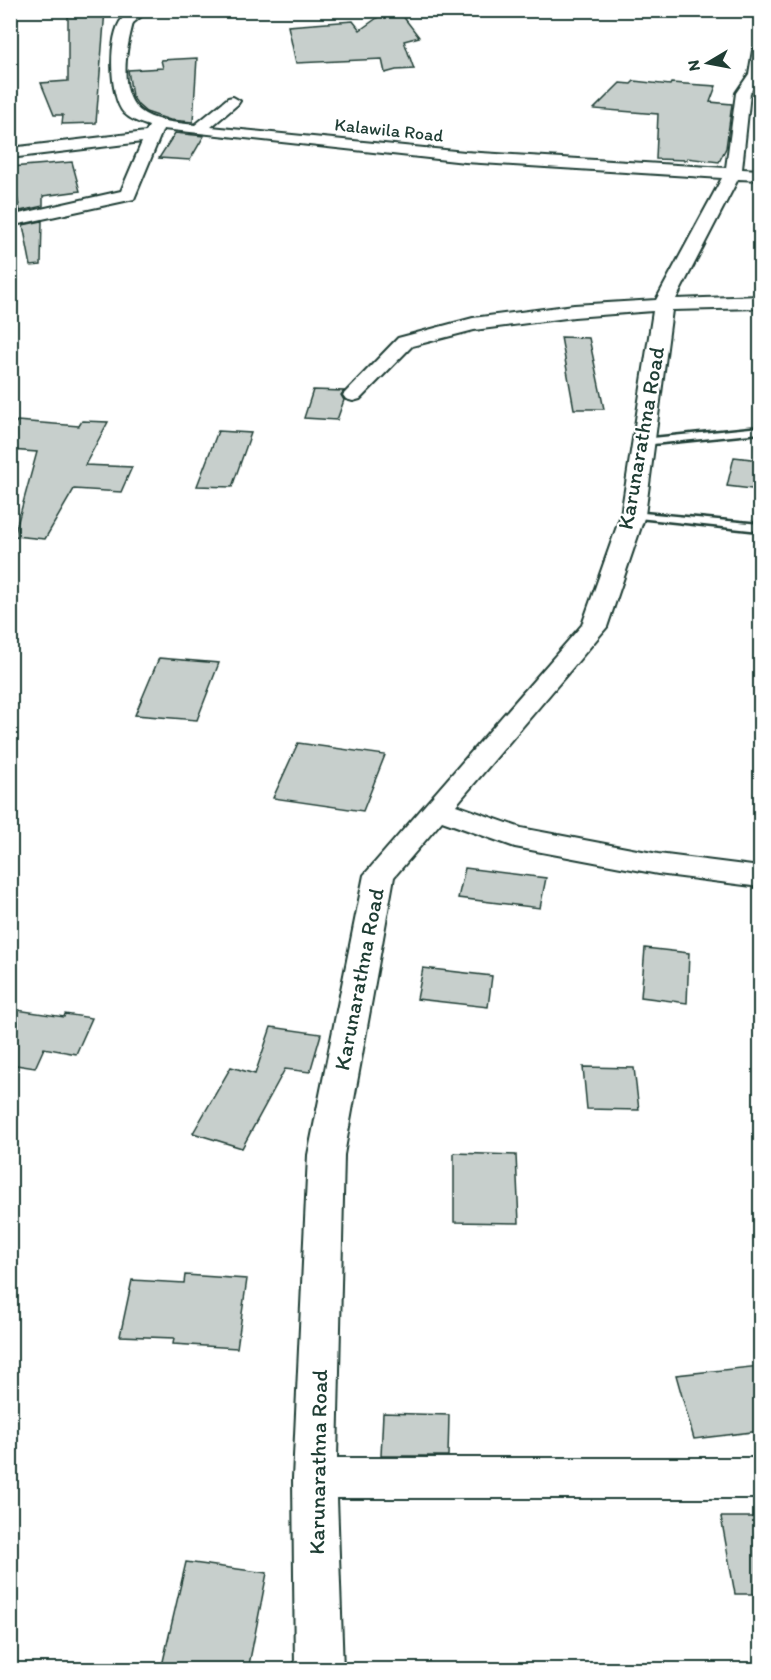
<svg xmlns="http://www.w3.org/2000/svg" width="771" height="1680" font-family="Itim,sans-serif">
<rect width="100%" height="100%" fill="#fff"/>
<filter id="ink" filterUnits="userSpaceOnUse"><feTurbulence type="fractalNoise" baseFrequency=".0167" numOctaves="2"/><feDisplacementMap in="SourceGraphic" scale="12" xChannelSelector="R" yChannelSelector="G"/><feConvolveMatrix kernelMatrix="1 2 1 2 8 2 1 2 1" color-interpolation-filters="sRGB"/></filter>
<g filter="url(#ink)">
<g fill="#c7cfcc" stroke="#1f3d34" stroke-width="1.5">
<polygon points="68,10 105,10 96,123 62,124 63,115 54,115 41,83 68,81"/>
<polygon points="384,13 402,15 419,37 404,41 414,69 396,70 385,73 382,59 296,63 288,26 353,21 360,30"/>
<polygon points="197,58 193,122 170,120 146,112 138,105 132,96 128,70 163,68 161,60"/>
<polygon points="634,81 670,85 671,83 716,86 710,102 732,104 726,148 719,162 687,158 687,160 656,159 658,114 594,109 620,83 631,84"/>
<polygon points="175,133 204,136 190,160 159,158"/>
<polygon points="72,162 80,191 43,196 43,206 20,211 11,167"/>
<polygon points="42,221 41,265 31,266 23,225"/>
<polygon points="561,337 589,338 604,409 574,409"/>
<polygon points="313,390 344,391 341,395 344,400 337,420 304,418"/>
<polygon points="17,421 79,426 82,421 108,422 85,465 132,467 121,492 74,489 45,539 14,536 37,452 10,450 10,430"/>
<polygon points="218,431 251,433 232,487 197,486"/>
<polygon points="734,457 760,460 760,490 727,486"/>
<polygon points="159,658 219,663 197,720 135,715"/>
<polygon points="298,743 385,755 363,811 273,798"/>
<polygon points="465,868 546,878 540,908 458,898"/>
<polygon points="645,948 689,953 687,1003 641,997"/>
<polygon points="423,968 492,976 488,1007 417,999"/>
<polygon points="10,1009 64,1017 65,1014 92,1018 76,1054 44,1048 35,1068 10,1064"/>
<polygon points="271,1027 321,1034 310,1072 285,1069 242,1148 193,1133 231,1067 255,1074"/>
<polygon points="583,1067 634,1068 639,1110 587,1109"/>
<polygon points="454,1153 516,1155 519,1223 454,1222"/>
<polygon points="185,1275 247,1279 237,1348 173,1344 174,1338 120,1336 132,1280 184,1283"/>
<polygon points="760,1366 760,1431 694,1439 676,1375"/>
<polygon points="383,1413 449,1415 448,1456 381,1456"/>
<polygon points="721,1517 760,1517 760,1594 735,1594"/>
<polygon points="186,1562 267,1573 248,1670 161,1670"/>
</g>
<g fill="none" stroke-linecap="round" stroke-linejoin="round">
<g stroke="#1f3d34" stroke-width="5">
<g id="lane">
<polygon points="760,427 760,433 643,445 638,442 643,439"/>
<polygon points="633,512 760,524 760,531 629,517 627,515"/>
</g>
</g>
<g stroke="#1f3d34" stroke-width="4">
<path id="street" d="M134,10H149L133,23C126,49 116,98 145,114C159,122 179,123 195,125L228,98L233,97L240,101L238,104L211,127L465,152L726,168L736,93L749,74L753,50L760,46V78L750,93L742,169L760,170V180L738,179L676,299L760,296V308L672,310L645,515L607,627L456,805L521,828L658,854L760,867V887L658,874L515,847L442,821L394,877L344,1155L337,1458H760V1498H337L343,1670H295L293,1478L308,1155L364,875L582,625L621,515L653,311L574,317L474,330L412,346L360,399L353,401L346,399L343,395L398,338L473,318L574,305L656,300L722,178L465,162L163,129L134,199L10,226V216L121,191L142,142L10,158V148L146,132L149,126C140,123 131,120 124,113C109,97 108,35 122,19C125,15 130,13 134,10Z"/>
</g>
<use href="#lane" fill="#fff" fill-rule="evenodd"/>
<use href="#street" fill="#fff" fill-rule="evenodd"/>
</g>
</g>
<g text-anchor="middle" dominant-baseline="central" stroke-width="4.5" stroke-linejoin="round" paint-order="stroke">
<g font-size="18" fill="#1f3d34" stroke="#fff">
<text transform="translate(389 130) rotate(6)">Kalawila Road</text>
</g>
<g font-size="22" fill="#1f3d34" stroke="#fff">
<text transform="translate(641 438) rotate(-80)">Karunarathna Road</text>
<text transform="translate(359 979) rotate(-79)">Karunarathna Road</text>
<text transform="translate(318 1462) rotate(-89)">Karunarathna Road</text>
</g>
</g>
<rect width="771" height="1680" fill="none" stroke="#fff" stroke-width="36"/>
<rect x="18" y="18" width="735" height="1644" fill="none" stroke="#1f3d34" stroke-width="2" filter="url(#ink)"/>
<g transform="translate(708 63) rotate(260)" stroke="#ffffff" stroke-width="4.5" paint-order="stroke">
<path d="M0-4.5L10 22L0 15L-10 22Z" fill="#1f3d34"/>
<text y="-9" font-size="16" font-weight="bold" text-anchor="middle" fill="#1f3d34">N</text>
</g>
</svg>
